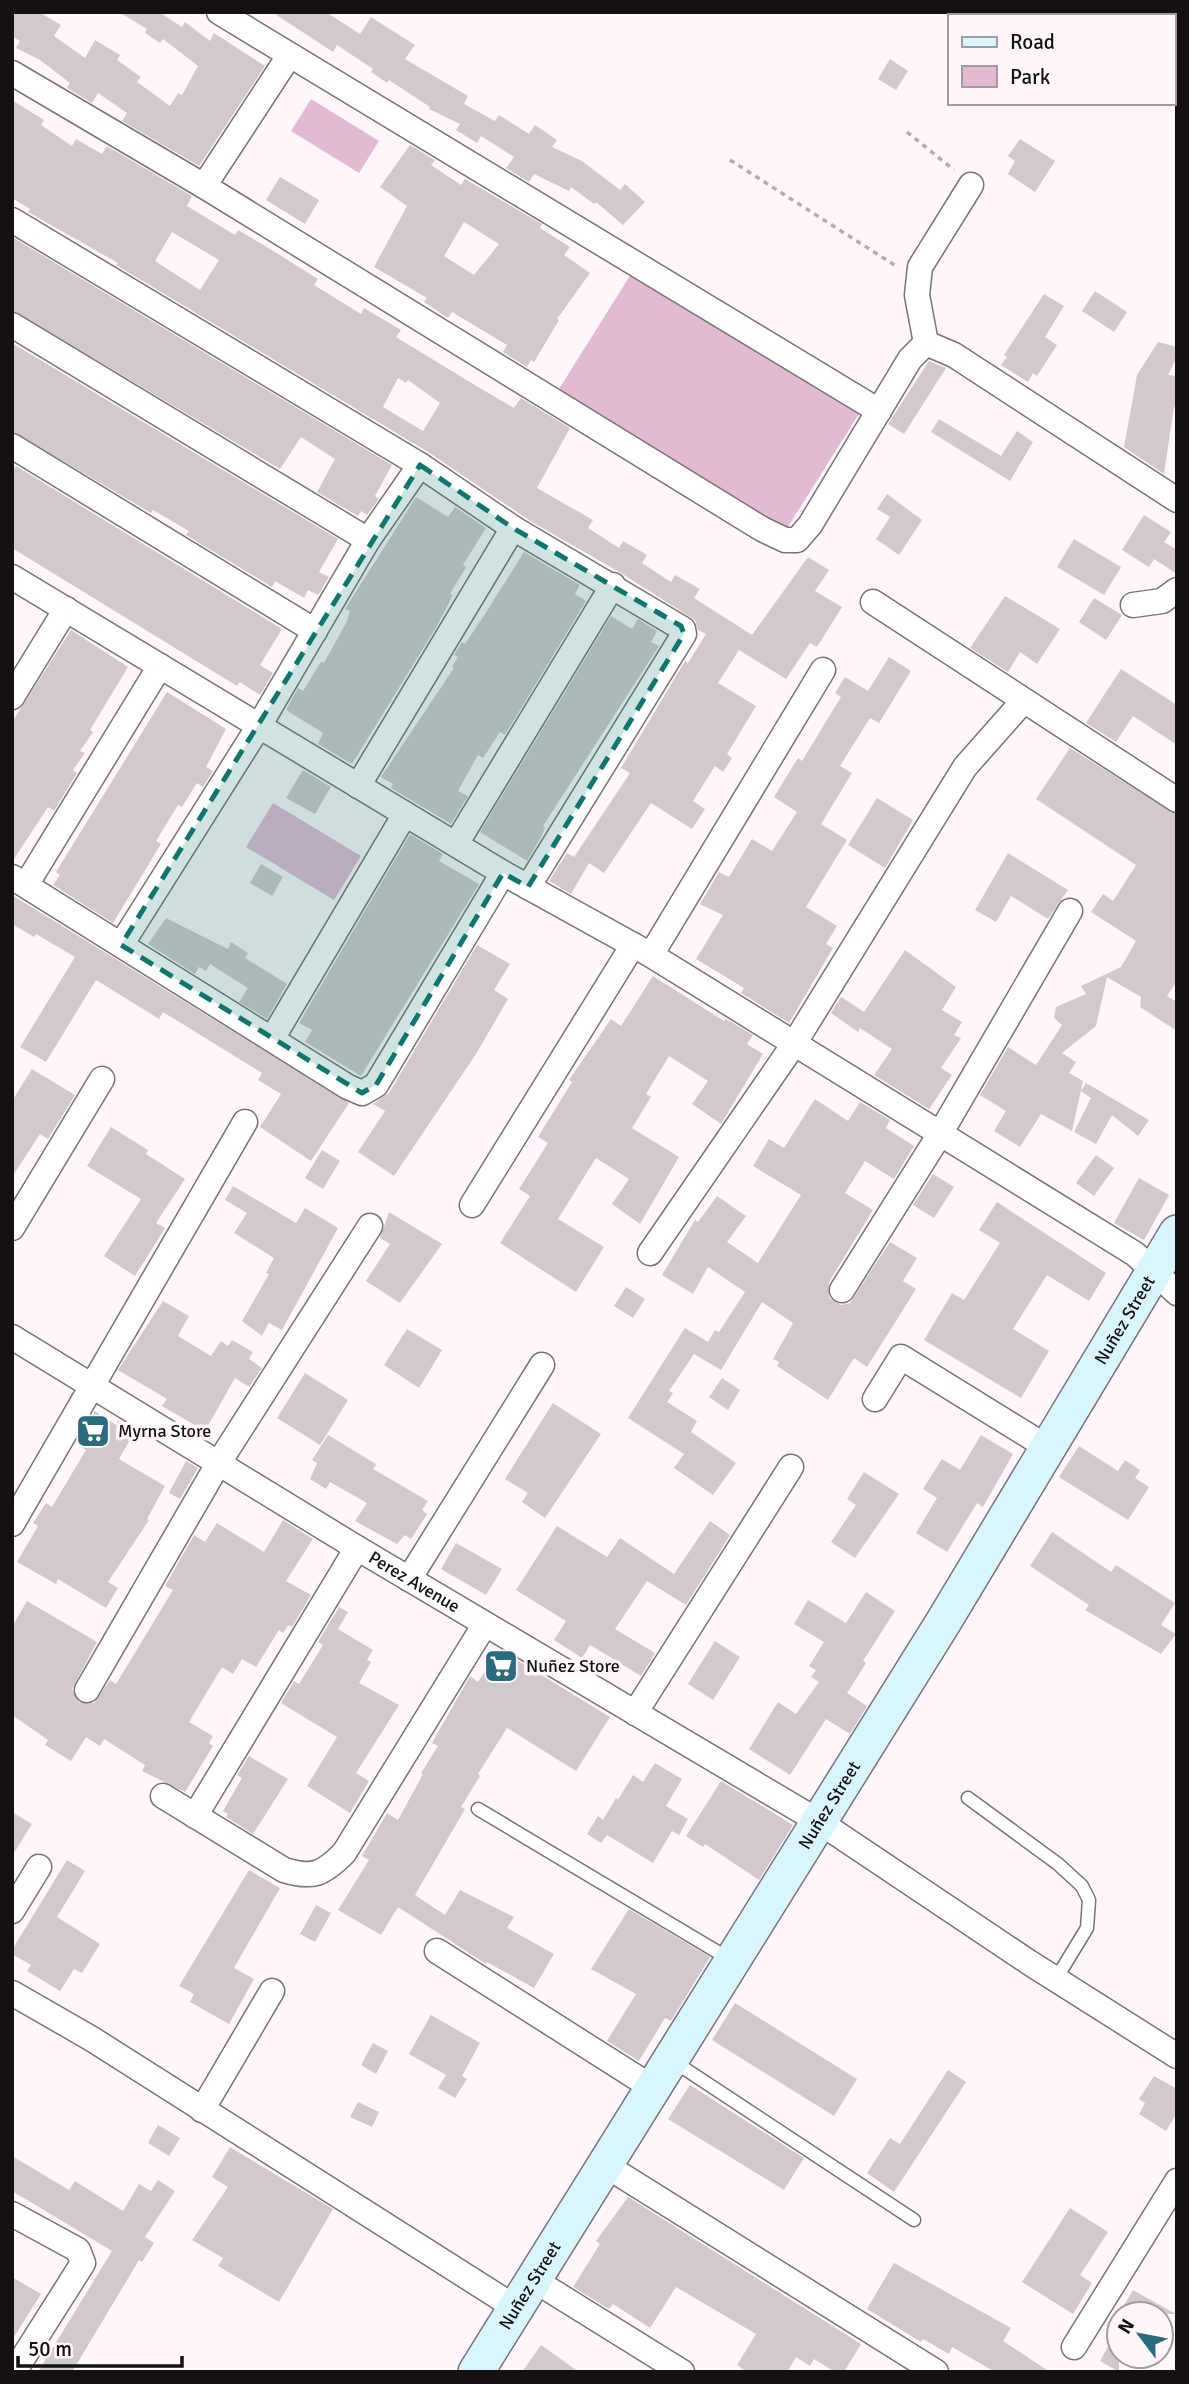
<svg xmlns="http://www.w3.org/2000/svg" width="1189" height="2384" font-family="Signika,sans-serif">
<rect width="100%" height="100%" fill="#fff7fb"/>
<g fill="#e2bbd2">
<polygon points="311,99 379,141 359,173 291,131"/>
<polygon points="631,274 860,412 786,530 559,389"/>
<polygon points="273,803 361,856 334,900 246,847"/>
</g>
<g fill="#d2c9ce" fill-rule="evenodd">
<polygon points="12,12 39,12 61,25 54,36 85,58 95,40 120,55 117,60 141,77 137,82 170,106 178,93 182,95 198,66 163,39 160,43 145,33 147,29 119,12 159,12 182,27 185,22 210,41 214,33 265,66 199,166 122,121 127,113 98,93 92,103 67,88 70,83 40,60 16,48 20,41 12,36"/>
<polygon points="272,12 326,12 360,34 371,17 415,45 405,59 468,96 464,104 495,121 499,115 529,134 535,125 557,140 552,147 582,161 620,190 625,184 645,202 623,225 596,202 594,204 571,187 569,191 534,174 529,182 506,168 514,157 481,136 477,143 456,130 460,124 429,109 430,107 389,80 387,83 371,72 373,69 337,45 333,52"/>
<polygon points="890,59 908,71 896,90 878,79"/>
<path d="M12,100L44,120L41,125L72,146L76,139L102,154L107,146L192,196L187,206L235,235L238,230L267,247L318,279L314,285L361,314L364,308L401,330L396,337L478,387L514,408L521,398L570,428L537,488L593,520L588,528L619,548L623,541L647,555L642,563L671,582L675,575L700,589L694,598L752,635L808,557L829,570L815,591L842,607L817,647L810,643L786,679L739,650L718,683L756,706L727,754L732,758L723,772L715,766L693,801L705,809L692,829L651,803L604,873L589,863L571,894L549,881L567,853L574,857L630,773L621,768L685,661L688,663L706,634L698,630L695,620L621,573L532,522L428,452L116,265L118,263L28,212L30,209L12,198ZM172,232L219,260L200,290L155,261ZM398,378L406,383L408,380L440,403L423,431L383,407Z"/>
<polygon points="1020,139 1055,161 1035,192 1008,174 1015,161 1008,156"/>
<path d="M410,145L435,160L431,165L461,185L465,179L542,224L540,228L570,247L564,255L590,273L557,319L559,320L534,362L531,360L527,367L503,352L507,345L452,312L448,318L424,302L427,298L374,267L407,206L380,187ZM464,222L499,244L474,275L444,256Z"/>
<polygon points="280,177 319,200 305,224 266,200"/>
<polygon points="12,237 392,465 375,496 379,499 367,515 361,511 358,516 317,492 335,459 301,437 280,469 12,310"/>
<polygon points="1095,291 1127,312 1114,332 1082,311"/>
<polygon points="1044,294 1064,306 1045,337 1057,345 1037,376 1033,373 1028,382 1001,365 1007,357 1004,355"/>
<polygon points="1158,342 1177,347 1177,357 1168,375 1177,376 1177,408 1174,407 1164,474 1124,447 1137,375"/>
<polygon points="12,343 338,539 319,572 329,577 318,595 308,590 304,598 275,581 272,587 186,535 189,531 153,510 151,513 12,431"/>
<polygon points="929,361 946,368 904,434 888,424"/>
<polygon points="939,419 1001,456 1017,431 1033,442 1010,481 931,432"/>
<polygon points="16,466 282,629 260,665 273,673 260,695 240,682 237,686 12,548 12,472"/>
<polygon points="887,494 922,520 899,555 876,539 890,517 877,509"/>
<polygon points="416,497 448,517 455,507 486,528 463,565 466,567 450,594 453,595 437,626 352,764 318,744 323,733 286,710 298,688 303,691 321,662 324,663 347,621 350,611 345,609"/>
<polygon points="1144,515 1171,532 1164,542 1177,550 1177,574 1154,559 1149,567 1122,550"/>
<polygon points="1074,539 1121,567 1104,595 1057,567"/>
<polygon points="524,552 580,585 575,594 586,601 505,735 500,732 483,758 478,755 458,791 468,796 451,824 391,788 393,784 381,777 454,668 452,667 458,657 454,655 462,642 465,644 485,614"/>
<polygon points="1005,596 1060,629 1037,664 1020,652 1008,672 970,648"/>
<polygon points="1094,598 1122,615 1106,640 1079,622"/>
<polygon points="611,616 632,629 638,619 657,631 651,642 659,646 543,826 545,828 541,837 527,861 480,832"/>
<polygon points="71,630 128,667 90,730 93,732 80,751 85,753 73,770 77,773 54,811 48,807 12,862 12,722"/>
<polygon points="889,657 911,671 879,723 870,718 840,766 852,773 821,824 847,840 806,907 837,926 826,944 833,948 789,1023 741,993 744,988 696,959 723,915 700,904 719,872 729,877 752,839 772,851 797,812 774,797 798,758 802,761 841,697 835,693 845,677 868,691"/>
<polygon points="1121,669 1177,705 1177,745 1133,716 1116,742 1086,723"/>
<polygon points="167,692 226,729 206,767 213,771 203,787 197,783 182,807 178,805 156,841 161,844 113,923 53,885 60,875 56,872"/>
<polygon points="1070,748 1177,815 1177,981 1167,996 1177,1002 1177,1031 1140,1007 1141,997 1107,977 1096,1026 1062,1053 1076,1062 1069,1073 1083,1081 1072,1131 1041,1114 1020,1147 994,1131 1006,1111 980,1095 1008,1047 1036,1065 1062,1025 1054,1018 1056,1007 1086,994 1081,986 1121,967 1136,941 1091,912 1103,894 1113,901 1136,865 1036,799"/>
<polygon points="303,770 331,787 315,814 286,798"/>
<polygon points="877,798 913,820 885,868 848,845"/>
<polygon points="410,834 443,854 439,861 479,884 361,1076 305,1042 312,1030 299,1023"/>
<polygon points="1008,853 1068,890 1048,919 1011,896 996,922 975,910"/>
<polygon points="261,864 283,877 272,896 250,883"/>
<polygon points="12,895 349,1103 311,1161 260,1127 281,1094 258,1080 262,1073 163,1012 159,1019 96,980 46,1062 20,1047 75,957 36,934 34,937 12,924"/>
<polygon points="166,918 228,949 231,942 248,953 245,958 287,984 267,1019 239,1002 248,988 210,964 206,971 199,967 195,974 148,944"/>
<polygon points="477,945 510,964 494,990 508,999 476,1054 394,1176 358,1152 385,1111 373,1104 389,1093"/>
<polygon points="905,950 956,987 942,1010 962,1022 954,1035 961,1038 941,1068 952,1075 929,1109 874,1075 892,1049 860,1028 858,1032 831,1013 841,997 864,1012"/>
<polygon points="653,976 724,1021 726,1019 753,1035 747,1044 763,1054 721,1124 692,1104 708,1081 669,1056 646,1094 651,1097 632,1128 679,1157 640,1224 612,1204 629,1179 596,1158 558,1219 604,1247 576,1292 500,1243 530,1196 519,1189 548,1143 538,1137 572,1082 569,1080 611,1019 621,1026"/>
<polygon points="32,1069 75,1095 48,1139 40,1134 12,1177 12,1101"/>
<polygon points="1086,1083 1149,1120 1138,1136 1112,1115 1096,1144 1074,1132 1091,1098 1081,1091"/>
<polygon points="815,1099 848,1121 860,1102 890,1120 886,1128 914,1146 894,1179 865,1161 845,1193 873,1210 829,1282 829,1298 841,1305 850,1303 890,1242 917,1258 903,1281 916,1289 867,1367 854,1358 828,1400 777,1366 779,1362 773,1359 793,1323 762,1302 721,1370 694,1354 669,1391 673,1393 667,1402 697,1421 691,1432 736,1463 713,1495 674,1468 684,1454 628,1418 685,1328 708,1342 715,1330 719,1332 745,1292 708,1267 693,1294 662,1275 695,1220 698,1222 717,1196 746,1216 727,1242 758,1263 801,1195 753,1166 769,1139 784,1148"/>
<polygon points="111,1127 148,1150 146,1154 185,1179 156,1223 165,1228 135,1276 104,1256 141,1199 87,1166"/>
<polygon points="322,1150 340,1161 323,1189 305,1178"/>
<polygon points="1096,1155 1114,1168 1094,1196 1076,1183"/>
<polygon points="933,1174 954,1187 934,1218 913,1205"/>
<polygon points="1139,1178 1169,1195 1144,1240 1114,1223"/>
<polygon points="233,1186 296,1223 305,1208 338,1228 282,1330 269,1323 262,1336 242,1321 269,1274 266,1273 274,1258 234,1233 247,1213 225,1200"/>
<polygon points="997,1202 1106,1273 1089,1301 1047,1275 1013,1329 1049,1351 1021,1398 924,1340 952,1293 964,1300 1000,1243 979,1230"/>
<polygon points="389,1212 442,1244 400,1303 366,1281 390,1244 380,1238"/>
<polygon points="626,1287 645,1299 633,1318 614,1306"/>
<polygon points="163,1301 189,1316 178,1336 211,1356 221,1341 228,1346 232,1340 253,1352 249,1359 262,1368 249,1387 235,1378 205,1431 162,1406 167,1399 118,1370"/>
<polygon points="407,1329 442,1350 419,1388 384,1365"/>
<polygon points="305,1373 348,1400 320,1445 277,1418"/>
<polygon points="722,1378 740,1390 728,1410 709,1397"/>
<polygon points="553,1403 601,1434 545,1518 522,1502 528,1493 505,1479"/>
<polygon points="95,1411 116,1425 118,1421 135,1431 119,1459 165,1486 147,1519 149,1520 108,1582 118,1588 106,1608 58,1579 56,1584 17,1562 38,1526 33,1523 46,1503 52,1507 86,1450 76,1443"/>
<polygon points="328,1435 376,1464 373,1469 428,1501 422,1510 427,1514 411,1539 405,1535 397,1544 355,1521 367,1503 330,1482 326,1489 310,1479 317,1463 312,1460"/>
<polygon points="981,1435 1013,1454 983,1507 977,1503 947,1552 916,1533 937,1498 923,1489 942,1459 960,1470"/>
<polygon points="1079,1446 1118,1471 1125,1460 1140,1470 1135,1478 1149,1487 1128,1520 1059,1477"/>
<polygon points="186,1461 198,1468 180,1499 169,1493"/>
<polygon points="864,1472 899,1494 855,1558 831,1542 856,1505 847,1499"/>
<polygon points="283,1520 313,1539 286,1581 311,1595 292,1627 288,1625 283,1633 279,1630 256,1667 242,1659 233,1674 222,1667 189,1722 213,1736 209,1743 213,1746 185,1792 142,1771 145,1765 104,1739 100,1746 86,1737 71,1761 45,1745 48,1740 12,1715 12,1627 27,1601 97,1642 72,1689 79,1702 94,1703 110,1680 116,1684 173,1590 165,1586 194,1535 205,1542 217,1523 264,1552"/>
<polygon points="710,1521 730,1535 686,1605 647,1581 615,1629 655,1653 641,1676 590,1645 582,1658 554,1640 566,1621 516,1590 557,1526 607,1557 620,1538 674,1574"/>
<polygon points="1052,1532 1111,1572 1116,1565 1175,1603 1161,1625 1176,1634 1161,1654 1085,1610 1089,1605 1030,1566"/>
<polygon points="456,1543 502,1569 486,1595 441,1569"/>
<polygon points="866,1592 895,1611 863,1661 866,1663 847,1693 867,1706 850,1734 826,1719 790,1775 749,1749 778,1702 796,1714 819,1682 811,1677 816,1670 809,1666 824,1642 794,1624 808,1600 846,1623"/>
<polygon points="339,1607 348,1612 338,1629 373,1650 367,1660 371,1662 359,1683 399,1705 356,1773 369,1781 350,1813 307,1786 337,1737 281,1703 294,1681 299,1684 323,1645 318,1642"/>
<polygon points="715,1641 740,1657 713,1700 688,1684"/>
<polygon points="499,1649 610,1717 576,1771 507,1728 478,1774 480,1776 461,1807 465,1809 415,1895 445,1915 460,1890 514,1917 507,1928 554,1954 534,1988 487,1962 486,1964 398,1907 381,1935 338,1910 369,1860 362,1856 387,1813 398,1820 423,1774 421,1773 438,1746 432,1743 470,1676 478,1682"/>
<polygon points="249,1756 288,1779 253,1834 226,1817 228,1814 223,1811 242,1778 237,1775"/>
<polygon points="655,1763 682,1779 666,1806 688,1819 679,1835 672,1831 653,1863 607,1835 601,1843 587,1834 598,1816 603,1820 616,1798 618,1800 633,1775 643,1782"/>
<polygon points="721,1781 793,1825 759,1880 705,1844 703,1847 686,1836"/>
<polygon points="12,1812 32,1824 12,1856"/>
<polygon points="67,1860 85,1871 57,1917 100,1944 82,1973 74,1969 60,1991 27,1971 31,1965 12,1954 12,1950"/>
<polygon points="249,1870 280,1888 234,1968 254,1979 229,2024 190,2002 194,1994 179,1986"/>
<polygon points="316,1905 331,1913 315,1942 300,1934"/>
<polygon points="629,1909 710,1957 671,2021 665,2018 639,2061 607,2041 636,1994 591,1969"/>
<polygon points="735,2003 857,2079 834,2116 712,2040"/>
<polygon points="431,2015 480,2043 462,2076 467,2079 455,2098 438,2088 446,2075 409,2054"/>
<polygon points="373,2043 388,2051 376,2074 361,2065"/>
<polygon points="948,2070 966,2082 894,2192 867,2173 890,2138 900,2144"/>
<polygon points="1154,2076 1177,2089 1177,2113 1166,2131 1139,2114 1145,2103 1139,2099"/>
<polygon points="690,2085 804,2158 784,2190 668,2119"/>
<polygon points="358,2102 379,2112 372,2127 350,2117"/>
<polygon points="158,2125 180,2138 169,2156 148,2143"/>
<polygon points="230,2147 333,2209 279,2302 218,2266 223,2258 192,2240 228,2187 212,2177"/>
<polygon points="12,2156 69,2190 75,2181 123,2211 139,2184 151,2191 158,2180 175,2191 145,2237 154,2243 142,2262 139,2260 72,2372 38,2372 112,2251 12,2191"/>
<polygon points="628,2197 861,2344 844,2372 835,2372 814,2359 810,2366 796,2357 787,2372 747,2372 737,2365 756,2334 676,2287 650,2328 613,2304 609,2309 573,2287 600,2244 596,2241"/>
<polygon points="1070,2208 1108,2232 1080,2275 1092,2283 1073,2314 1022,2282"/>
<polygon points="894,2263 1011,2328 1003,2341 1050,2372 995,2372 952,2347 949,2354 923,2339 921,2342 867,2309"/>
<polygon points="12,2277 41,2294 12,2340"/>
<polygon points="1133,2290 1176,2314 1119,2314"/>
<polygon points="1119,2326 1119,2372 1100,2361"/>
<polygon points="541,2345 579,2372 522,2372"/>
</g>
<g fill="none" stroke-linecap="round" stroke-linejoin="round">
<g stroke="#7a7277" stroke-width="15">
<g id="lane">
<polyline points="968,1798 1058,1864 1082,1886 1089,1900 1087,1928 1056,1979"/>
<polyline points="478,1809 731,1960"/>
<polyline points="673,2061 914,2220"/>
</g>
</g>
<g stroke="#7a7277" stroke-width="27">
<g id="street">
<polyline points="219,12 879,411"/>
<polyline points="12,73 204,186 762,529 785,540 797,540 810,525 910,359 926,343 954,355 1177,500"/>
<polyline points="204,186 289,56"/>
<polyline points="12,220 420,465 513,528 683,629 684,634 528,887"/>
<polyline points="12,325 368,540"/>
<polyline points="926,343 917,295 920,267 971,185"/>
<polyline points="12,446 315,631"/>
<polyline points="12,577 503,873 651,955 1135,1254 1177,1293"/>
<polyline points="873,602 1177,800"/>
<polyline points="1133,605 1162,601 1177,590"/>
<polyline points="12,697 66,609"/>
<polyline points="358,786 513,528"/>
<polyline points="456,844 613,585"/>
<polyline points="12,877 348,1087 362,1093 376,1085 503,873"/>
<polyline points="26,885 160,666"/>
<polyline points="121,945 259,726 368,540 420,465"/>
<polyline points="651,955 823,670"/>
<polyline points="272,1039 405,814"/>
<polyline points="472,1205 633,945"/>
<polyline points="12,1228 102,1079"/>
<polyline points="650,1253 794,1044 965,767 1018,707"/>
<polyline points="842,1290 940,1134 1070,911"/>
<path id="s1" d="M12,1337L357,1548L818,1821L1030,1963L1177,2056"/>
<polyline points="875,1399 901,1357 1050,1449"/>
<polyline points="12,1524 245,1122"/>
<polyline points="409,1579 542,1365"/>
<polyline points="87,1690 218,1464 370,1226"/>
<polyline points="635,1713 791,1467"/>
<path d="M163,1796L284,1870C313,1879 323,1874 344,1853L485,1624"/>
<polyline points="195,1816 357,1548"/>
<polyline points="12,1911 39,1867"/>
<polyline points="437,1951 653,2088"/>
<polyline points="12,1993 92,2039 516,2308"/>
<polyline points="202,2110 272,1991"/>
<polyline points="605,2165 936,2372"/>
<polyline points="12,2214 78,2250 83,2263 14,2372"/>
<polyline points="534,2280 682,2372"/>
<polyline points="1074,2347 1177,2181"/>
</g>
</g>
<g stroke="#7a7277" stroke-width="38">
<g id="secondary">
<path id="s2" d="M476,2372L944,1621L1177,1233"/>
</g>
</g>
<g stroke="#b3acaf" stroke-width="3.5" stroke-dasharray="5 5" stroke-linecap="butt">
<polyline points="907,132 954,170"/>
<polyline points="730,160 896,266"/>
</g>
<use href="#lane" stroke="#fff" stroke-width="12"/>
<use href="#street" stroke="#fff" stroke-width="24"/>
<use href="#secondary" stroke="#d9f6ff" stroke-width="35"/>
</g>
<path fill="#0f766e" fill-opacity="0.2" stroke="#0f766e" stroke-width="5" stroke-dasharray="14 9" stroke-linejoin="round" d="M420,465L513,528L681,626L684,634L528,887L503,873L376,1085L362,1093L121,945Z"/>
<defs>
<g id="supermarket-square" transform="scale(1.75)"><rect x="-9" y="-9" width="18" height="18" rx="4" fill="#2a6c7e" stroke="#fff7fb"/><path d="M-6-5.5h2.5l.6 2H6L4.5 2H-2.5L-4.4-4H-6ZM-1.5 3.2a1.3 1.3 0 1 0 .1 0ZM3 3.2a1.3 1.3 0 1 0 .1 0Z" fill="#fff"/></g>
</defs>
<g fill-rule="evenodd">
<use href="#supermarket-square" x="93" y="1431"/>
<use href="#supermarket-square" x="501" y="1666"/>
</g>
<g text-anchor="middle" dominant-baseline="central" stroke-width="7" stroke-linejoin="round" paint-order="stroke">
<g font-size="18" fill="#151113" stroke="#fff7fb">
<text stroke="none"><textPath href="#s2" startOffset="1236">Nuñez Street</textPath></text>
<text stroke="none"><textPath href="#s1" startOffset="471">Perez Avenue</textPath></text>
<text stroke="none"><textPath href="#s2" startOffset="668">Nuñez Street</textPath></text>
<text stroke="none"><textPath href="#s2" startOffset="102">Nuñez Street</textPath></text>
</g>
<g font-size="18" fill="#151113" stroke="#fff7fb" text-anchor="start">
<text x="118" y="1431">Myrna Store</text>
<text x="526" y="1666">Nuñez Store</text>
</g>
</g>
<rect width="1189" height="2384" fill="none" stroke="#151113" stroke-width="28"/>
<rect x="948" y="14" width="228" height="91" fill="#fff7fb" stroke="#a19b9e" stroke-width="2"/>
<rect x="962" y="37" width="35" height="10" fill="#d9f6ff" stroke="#a19b9e" stroke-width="2"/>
<text x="1010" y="49" font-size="21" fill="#151113">Road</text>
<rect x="962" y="66" width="35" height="21" fill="#e2bbd2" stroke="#a19b9e" stroke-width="2"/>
<text x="1010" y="84" font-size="21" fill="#151113">Park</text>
<g transform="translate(1140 2335) rotate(302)"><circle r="33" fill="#fff7fb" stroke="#a19b9e" stroke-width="2"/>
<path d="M0-5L12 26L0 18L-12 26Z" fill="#2a6c7e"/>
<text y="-10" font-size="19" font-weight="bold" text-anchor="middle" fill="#151113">N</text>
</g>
<path d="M18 2356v10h164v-10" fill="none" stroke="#151113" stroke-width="3.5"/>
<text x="28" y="2356" font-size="21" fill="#151113" stroke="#fff7fb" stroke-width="5" paint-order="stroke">50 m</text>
</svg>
